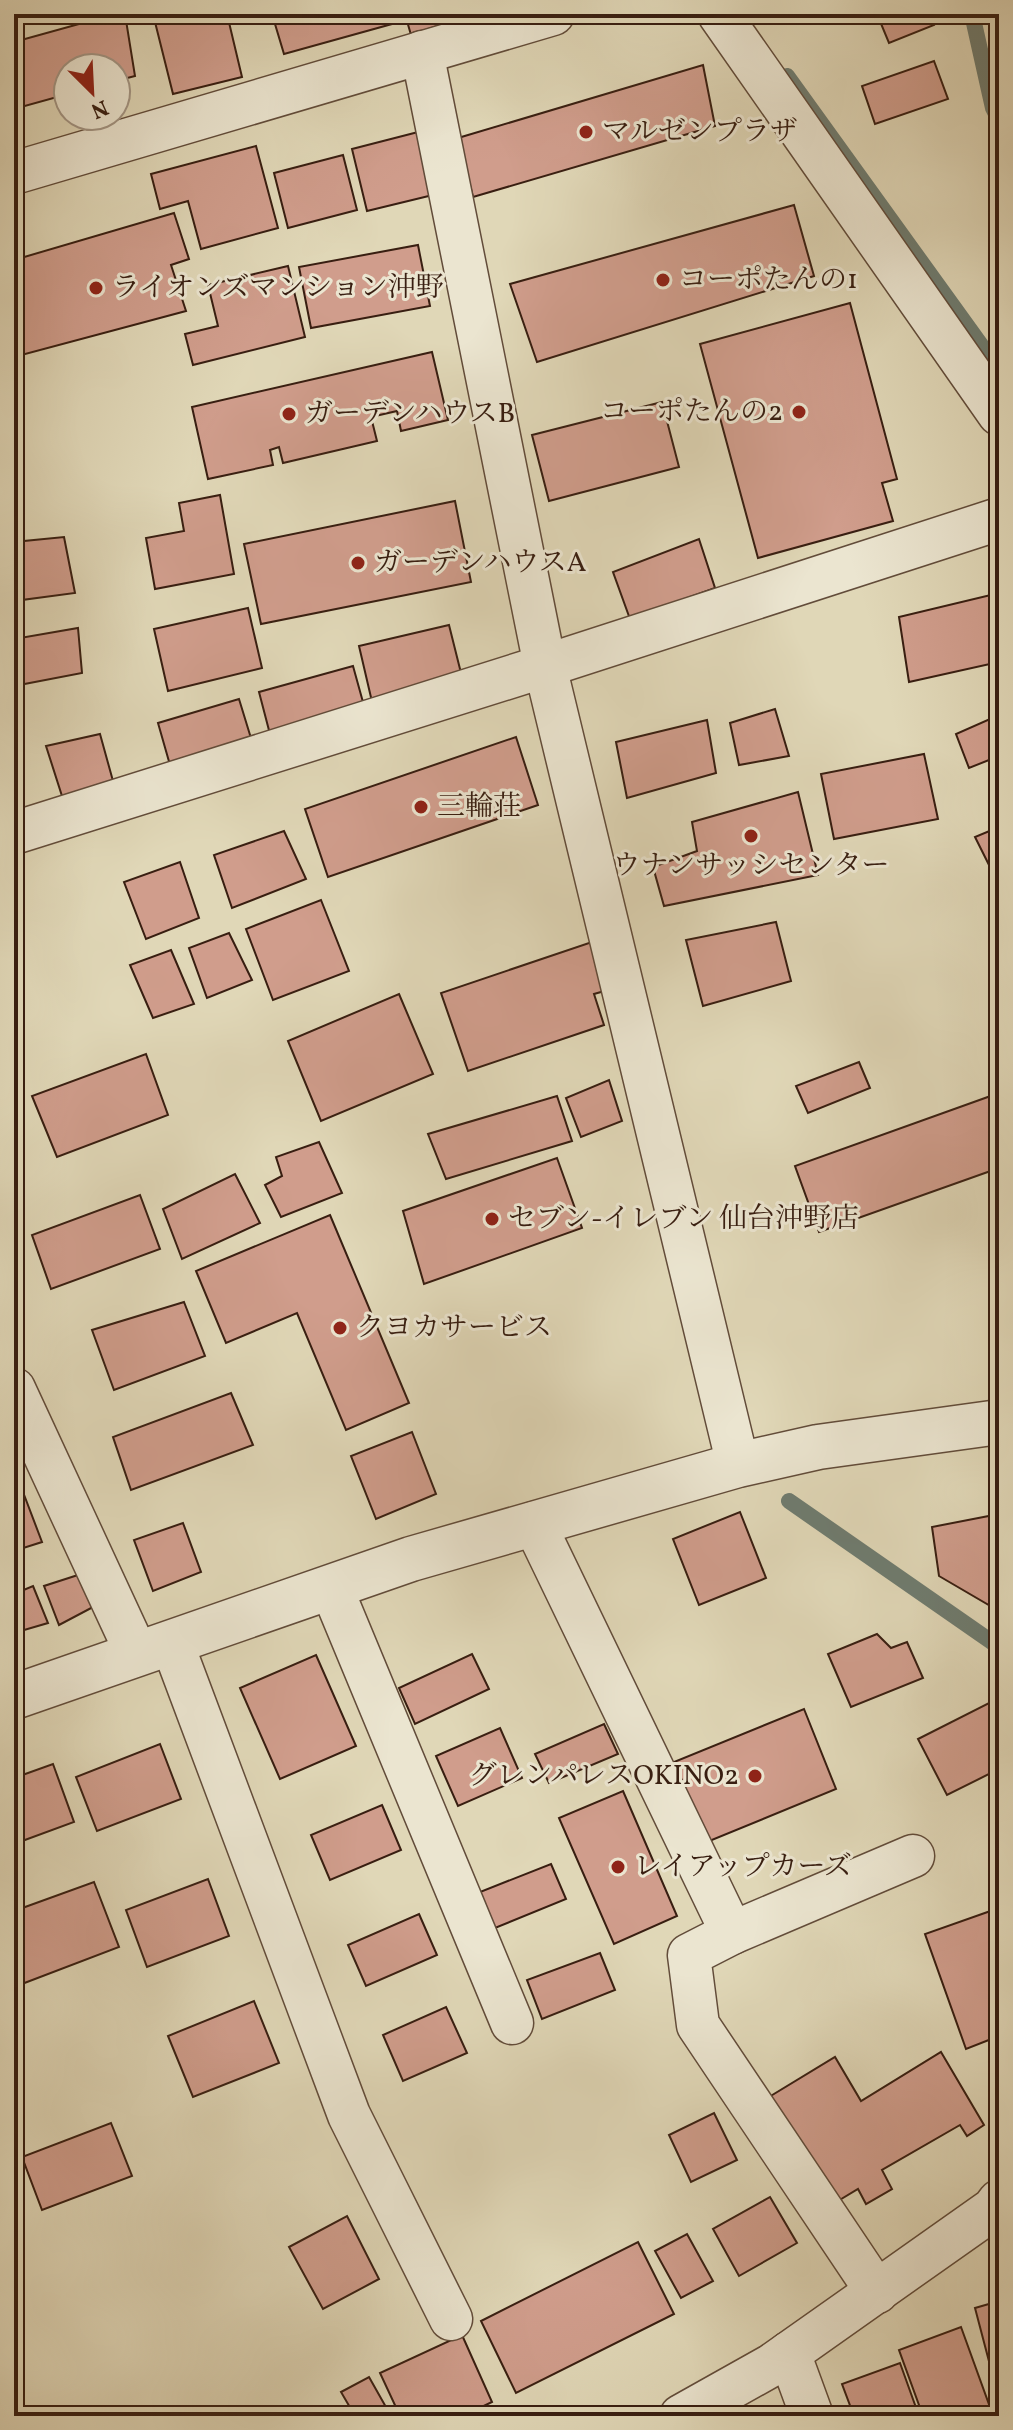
<svg xmlns="http://www.w3.org/2000/svg" width="1013" height="2430" font-family="Vollkorn,'Noto Serif JP',serif">
<rect width="100%" height="100%" fill="#e0d7b7"/>
<filter id="stains"><feTurbulence type="fractalNoise" baseFrequency=".0025" numOctaves="4"/><feColorMatrix values="0 0 0 0 .2 0 0 0 0 .09 0 0 0 0 .02 0 0 0 .5 -.17"/></filter>
<radialGradient id="worn" r=".72"><stop offset=".6" stop-color="#630" stop-opacity="0"/><stop offset="1" stop-color="#630" stop-opacity=".3"/></radialGradient>
<g fill="none" stroke-linecap="round" stroke-linejoin="round">
<g stroke="#6f7c70" stroke-width="16">
<polyline points="972,14 993,108 999,120"/>
<polyline points="787,76 999,370"/>
<polyline points="789,1501 999,1647"/>
</g>
</g>
<g fill="#d09d8c" stroke="#381e11" stroke-width="2">
<polygon points="115,14 125,14 135,76 116,81 116,68 68,68 68,94 14,109 14,42"/>
<polygon points="153,14 227,14 242,77 173,94"/>
<polygon points="272,14 389,14 392,24 284,54"/>
<polygon points="405,14 472,14 411,35"/>
<polygon points="877,14 930,14 934,25 889,43"/>
<polygon points="934,61 948,99 875,124 862,86"/>
<polygon points="703,65 715,126 473,197 458,138"/>
<polygon points="422,131 437,194 367,211 352,149"/>
<polygon points="256,146 278,228 201,249 188,201 160,209 151,174"/>
<polygon points="343,155 357,210 288,228 274,173"/>
<polygon points="794,205 814,276 537,362 510,284"/>
<polygon points="174,213 189,259 171,265 186,311 14,357 14,260"/>
<polygon points="418,245 430,306 311,328 299,267"/>
<polygon points="288,266 305,337 193,365 185,334 218,326 208,285"/>
<polygon points="850,303 897,479 882,483 893,521 758,558 700,344"/>
<polygon points="432,352 448,420 401,431 397,411 371,417 377,441 283,463 279,447 270,450 273,465 208,479 192,407"/>
<polygon points="662,402 679,467 549,501 532,435"/>
<polygon points="220,495 234,574 155,589 146,538 184,531 179,503"/>
<polygon points="455,501 471,582 261,624 244,544"/>
<polygon points="64,537 75,593 14,601 14,542"/>
<polygon points="699,539 715,588 630,619 613,572"/>
<polygon points="999,593 999,662 909,682 899,617"/>
<polygon points="248,608 262,668 168,691 154,629"/>
<polygon points="449,625 464,685 373,706 359,646"/>
<polygon points="78,628 82,673 14,686 14,639"/>
<polygon points="353,666 366,713 271,738 259,692"/>
<polygon points="239,699 254,748 172,772 158,723"/>
<polygon points="775,709 789,756 739,765 730,723"/>
<polygon points="999,715 999,756 969,768 956,734"/>
<polygon points="707,720 716,773 627,798 616,742"/>
<polygon points="100,734 113,781 62,796 46,746"/>
<polygon points="516,737 538,805 328,877 305,809"/>
<polygon points="924,754 938,819 834,839 821,774"/>
<polygon points="14,764 22,789 14,792"/>
<polygon points="798,792 818,875 664,906 653,867 697,851 692,822"/>
<polygon points="999,827 999,885 975,837"/>
<polygon points="284,831 306,879 232,908 214,855"/>
<polygon points="180,862 199,918 146,939 124,882"/>
<polygon points="321,900 349,971 273,1000 246,929"/>
<polygon points="776,922 791,981 703,1006 686,940"/>
<polygon points="229,933 252,980 207,998 189,948"/>
<polygon points="592,942 608,990 594,994 604,1025 468,1071 441,993"/>
<polygon points="171,950 194,1004 153,1018 130,965"/>
<polygon points="399,994 433,1074 321,1121 288,1041"/>
<polygon points="14,1010 22,1031 14,1035"/>
<polygon points="146,1054 168,1115 57,1157 32,1096"/>
<polygon points="859,1062 870,1088 808,1113 796,1086"/>
<polygon points="609,1080 622,1121 581,1137 566,1098"/>
<polygon points="999,1093 999,1168 819,1232 795,1166"/>
<polygon points="557,1096 572,1141 446,1179 428,1134"/>
<polygon points="319,1142 342,1193 281,1217 265,1185 282,1176 276,1157"/>
<polygon points="557,1158 582,1228 424,1284 403,1211"/>
<polygon points="235,1174 260,1223 182,1259 163,1209"/>
<polygon points="140,1195 160,1249 51,1289 32,1235"/>
<polygon points="330,1215 409,1403 346,1430 297,1313 226,1343 196,1271"/>
<polygon points="184,1302 205,1356 114,1390 92,1330"/>
<polygon points="231,1393 253,1445 131,1490 113,1437"/>
<polygon points="412,1432 436,1494 376,1519 351,1456"/>
<polygon points="23,1492 42,1542 14,1551 14,1495"/>
<polygon points="740,1512 766,1578 699,1605 673,1539"/>
<polygon points="999,1514 999,1611 939,1576 932,1527"/>
<polygon points="183,1523 201,1572 153,1591 134,1540"/>
<polygon points="81,1574 95,1606 59,1625 44,1586"/>
<polygon points="33,1586 48,1623 14,1633 14,1594"/>
<polygon points="877,1634 891,1648 907,1642 923,1678 851,1707 828,1654"/>
<polygon points="472,1654 489,1689 415,1724 399,1688"/>
<polygon points="316,1655 356,1746 280,1779 240,1688"/>
<polygon points="989,1703 999,1722 999,1769 947,1795 918,1739"/>
<polygon points="804,1709 836,1789 707,1842 674,1762"/>
<polygon points="604,1724 618,1754 549,1783 535,1754"/>
<polygon points="500,1728 522,1778 458,1806 436,1756"/>
<polygon points="160,1744 181,1799 97,1831 76,1777"/>
<polygon points="53,1764 74,1822 14,1844 14,1778"/>
<polygon points="623,1791 677,1916 614,1944 559,1818"/>
<polygon points="382,1805 401,1850 330,1880 311,1835"/>
<polygon points="551,1864 566,1899 495,1928 480,1892"/>
<polygon points="208,1879 229,1936 147,1967 126,1910"/>
<polygon points="94,1882 119,1947 14,1987 14,1911"/>
<polygon points="999,1908 999,2036 966,2049 925,1934"/>
<polygon points="419,1914 437,1955 366,1986 348,1945"/>
<polygon points="600,1953 615,1990 542,2019 527,1980"/>
<polygon points="254,2001 279,2063 193,2097 168,2036"/>
<polygon points="446,2007 467,2053 403,2081 383,2035"/>
<polygon points="941,2052 984,2125 967,2136 960,2125 882,2170 892,2189 866,2204 858,2189 833,2204 769,2097 835,2057 861,2101"/>
<polygon points="714,2113 737,2160 691,2182 669,2135"/>
<polygon points="111,2123 132,2176 42,2210 22,2157"/>
<polygon points="770,2197 797,2243 739,2276 713,2229"/>
<polygon points="347,2216 379,2279 323,2309 289,2247"/>
<polygon points="687,2234 713,2281 681,2298 655,2251"/>
<polygon points="638,2242 674,2314 516,2393 481,2321"/>
<polygon points="999,2301 999,2366 991,2369 975,2308"/>
<polygon points="961,2327 991,2410 975,2416 923,2416 899,2350"/>
<polygon points="462,2335 492,2402 463,2416 400,2416 380,2373"/>
<polygon points="900,2363 919,2416 854,2416 842,2384"/>
<polygon points="369,2377 391,2416 355,2416 341,2392"/>
</g>
<g fill="none" stroke-linecap="round" stroke-linejoin="round">
<g stroke="#624c3a" stroke-width="45">
<g id="minor">
<polyline points="719,14 999,414"/>
<polyline points="422,52 545,666 738,1465"/>
<polyline points="14,173 553,14"/>
<polyline points="14,833 545,666 999,519"/>
<polyline points="14,1389 128,1635 131,1655"/>
<polyline points="534,1523 732,1933 689,1955 698,2025 877,2292"/>
<polyline points="331,1587 512,2023"/>
<polyline points="172,1643 349,2115 451,2319"/>
<polyline points="732,1933 913,1856"/>
<polyline points="789,2353 812,2416"/>
<polyline points="681,2416 772,2365 993,2209 999,2201"/>
</g>
</g>
<g stroke="#624c3a" stroke-width="47">
<polyline id="tertiary" points="14,1697 411,1559 738,1465 818,1447 999,1422"/>
</g>
<use href="#minor" stroke="#ebe5d0" stroke-width="42"/>
<use href="#tertiary" stroke="#ebe5d0" stroke-width="44"/>
</g>
<g fill="#8f2418" stroke="#ebe5d0" stroke-width="3">
<circle cx="586" cy="132" r="8"/>
<circle cx="663" cy="280" r="8"/>
<circle cx="96" cy="288" r="8"/>
<circle cx="799" cy="412" r="8"/>
<circle cx="289" cy="414" r="8"/>
<circle cx="358" cy="563" r="8"/>
<circle cx="421" cy="807" r="8"/>
<circle cx="751" cy="836" r="8"/>
<circle cx="492" cy="1219" r="8"/>
<circle cx="340" cy="1328" r="8"/>
<circle cx="755" cy="1776" r="8"/>
<circle cx="618" cy="1867" r="8"/>
</g>
<g text-anchor="middle" dominant-baseline="central" stroke-width="6" stroke-linejoin="round" paint-order="stroke">
<g font-size="28" fill="#381e11" stroke="#ebe5d0" text-anchor="start">
<text x="602" y="132">マルゼンプラザ</text>
<text x="679" y="280">コーポたんの1</text>
<text x="112" y="288">ライオンズマンション沖野</text>
<text x="783" y="412" text-anchor="end">コーポたんの2</text>
<text x="305" y="414">ガーデンハウスB</text>
<text x="374" y="563">ガーデンハウスA</text>
<text x="437" y="807">三輪荘</text>
<text x="751" y="866" text-anchor="middle">ウナンサッシセンター</text>
<text x="508" y="1219">セブン-イレブン 仙台沖野店</text>
<text x="356" y="1328">クヨカサービス</text>
<text x="739" y="1776" text-anchor="end">グレンパレスOKINO2</text>
<text x="634" y="1867">レイアップカーズ</text>
</g>
</g>
<rect width="1013" height="2430" fill="none" stroke="#e0d7b7" stroke-width="48"/>
<rect x="16" y="16" width="981" height="2398" fill="none" stroke="#381e11" stroke-width="4"/>
<rect x="24" y="24" width="965" height="2382" fill="none" stroke="#381e11" stroke-width="2"/>
<g transform="translate(92 92) rotate(156)"><circle r="38" fill="#ebe5d0" stroke="#a39584" stroke-width="2"/>
<path d="M0-6L14 30L0 20L-14 30Z" fill="#8f2418"/>
<text y="-12" font-size="22" font-weight="bold" text-anchor="middle" fill="#381e11">N</text>
</g>
<rect width="100%" height="100%" filter="url(#stains)"/>
<rect width="100%" height="100%" fill="url(#worn)"/>
</svg>
